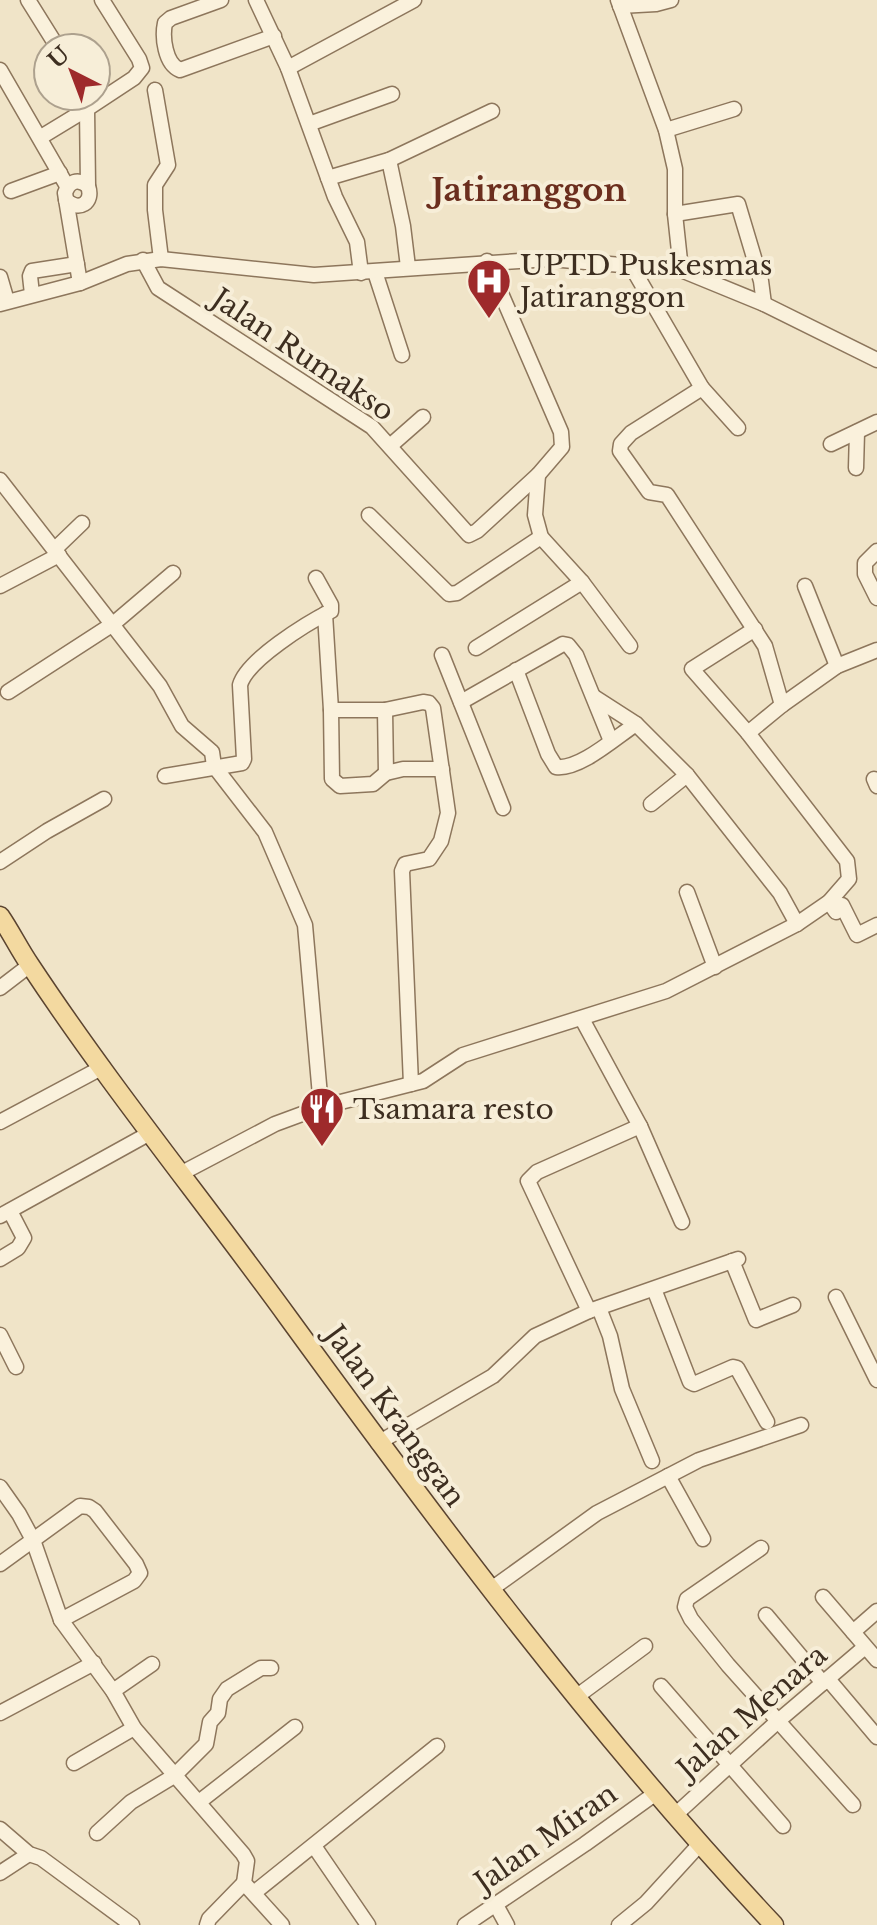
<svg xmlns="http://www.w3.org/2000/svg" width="877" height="1925" font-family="'Libre Baskerville',serif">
<rect width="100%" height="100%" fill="#f0e4c8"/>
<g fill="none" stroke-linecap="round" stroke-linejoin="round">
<g stroke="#8d765c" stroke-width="17">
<g id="minor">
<polyline points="28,0 58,48"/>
<path d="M221,0L171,18L165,23C162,37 165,64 180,70L274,36"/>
<polyline points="256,0 288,68 335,197 357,242 361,273"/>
<polyline points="618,0 666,130 675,169 675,214 681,270"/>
<polyline points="620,6 656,4 671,0"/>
<polyline points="288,68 414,0"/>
<polyline points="0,70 67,186"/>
<polyline points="155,90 168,165 155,185 155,210 161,259"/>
<polyline points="309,124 392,94"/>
<polyline points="666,130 734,109"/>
<polyline points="41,137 87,109"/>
<polyline points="389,160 403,226 408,267"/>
<polyline points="328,178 389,160 492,111"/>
<polyline points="11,191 60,173"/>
<path d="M66,200C79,212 94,203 88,186L87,109L134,78L142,68L139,59L102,0"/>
<polyline points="675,214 738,204 761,281 764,304"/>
<polyline points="143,260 158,288 372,427 469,535 477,531 538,475 562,447 561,432 487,261"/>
<polyline points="630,264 702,388 631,433 621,444 620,451 649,492 667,495 765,646 782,705"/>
<polyline points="375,272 402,355"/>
<polyline points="0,277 7,301"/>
<path d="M80,283L65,193C69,181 78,178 88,186"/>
<polyline points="32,294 30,276 32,271 77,264"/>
<polyline points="0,304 80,283 127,264 161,259 314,275 550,259 681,270 764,304 877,360"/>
<polyline points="702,388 738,428"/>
<polyline points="831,444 877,422"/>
<polyline points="390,446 423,417"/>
<polyline points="856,468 857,432"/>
<polyline points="538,475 535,515 541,537 582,582 630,646"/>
<polyline points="0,480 160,686 182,726 212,752 214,766 265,832 305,925 321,1107"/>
<polyline points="369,515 449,594 457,593 541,537"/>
<polyline points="55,549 82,523"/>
<polyline points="877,551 865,563 865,574 877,598"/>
<polyline points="0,586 59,555"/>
<polyline points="805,586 837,666"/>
<polyline points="325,614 331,710 332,779 340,786 373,784 386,773 403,769 442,769"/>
<polyline points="476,648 582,582"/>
<polyline points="442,655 503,808"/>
<path d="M516,670L548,754L556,767C580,770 616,737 636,724"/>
<polyline points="8,692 113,624 173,573"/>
<polyline points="594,697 636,724 687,775 780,893 797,924"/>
<polyline points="461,702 563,644 568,645 576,655 611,741"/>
<polyline points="331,710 385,710 386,773"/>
<polyline points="385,710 423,702 429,703 433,708 448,813 441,841 429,859 405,864 402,871 411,1084"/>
<polyline points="748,733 692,669 755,629"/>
<path d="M165,776L242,763L244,759L240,685C247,660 307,623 331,611V605L316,578"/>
<polyline points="874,779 877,786"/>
<polyline points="651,804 687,775"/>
<polyline points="0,862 47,831 104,799"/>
<polyline points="687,892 715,967"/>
<polyline points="829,902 836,912 842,905 857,935 877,925"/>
<polyline points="0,988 30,965"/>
<polyline points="582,1019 640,1126 682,1222"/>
<polyline points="0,1122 103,1067"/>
<polyline points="180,1174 275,1124 321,1107 423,1081 463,1055 666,991 797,924 829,902 849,879 847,861 748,733 782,705 837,666 877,650"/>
<polyline points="0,1216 150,1133"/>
<polyline points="0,1259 18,1248 24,1238 10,1211"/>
<polyline points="732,1261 756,1320 793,1305"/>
<polyline points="654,1289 690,1382 694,1384 733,1367 737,1368 767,1422"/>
<polyline points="836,1297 877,1380"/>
<polyline points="599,1308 610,1336 622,1389 652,1461"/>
<polyline points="589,1311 528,1181 537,1172 640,1126"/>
<polyline points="0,1335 16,1367"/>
<polyline points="378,1443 493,1376 535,1336 589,1311 738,1259"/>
<polyline points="668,1476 703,1539"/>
<polyline points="0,1487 19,1514 33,1540 61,1620 113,1691 134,1728 243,1854 247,1861 244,1883 282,1925"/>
<polyline points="761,1548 687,1599 685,1607 691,1619 728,1665 853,1805"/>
<polyline points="0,1564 80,1506 89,1507 95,1511 136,1564 140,1573 134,1581 61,1620"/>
<polyline points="490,1590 597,1513 699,1460 801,1425"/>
<polyline points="823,1597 877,1660"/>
<polyline points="766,1615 823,1683"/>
<polyline points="853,1632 877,1611"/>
<polyline points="828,1679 877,1737"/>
<polyline points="661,1686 783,1826"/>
<polyline points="113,1691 152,1664"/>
<polyline points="576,1697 645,1646"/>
<polyline points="0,1713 94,1663"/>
<polyline points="74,1763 134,1728"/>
<polyline points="199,1802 295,1727"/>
<polyline points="674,1816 778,1721 865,1647"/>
<polyline points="0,1829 29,1854 41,1858 132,1925"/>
<polyline points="97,1833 131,1802 174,1776 206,1744 210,1722 218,1713 220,1699 227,1689 261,1668 271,1668"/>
<polyline points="314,1846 368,1925"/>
<polyline points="0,1873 29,1854"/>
<polyline points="255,1892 437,1746"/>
<polyline points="496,1905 507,1925"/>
<polyline points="207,1925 209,1919 244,1883"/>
<polyline points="465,1925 585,1844 656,1793"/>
<polyline points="619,1925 646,1903 699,1845"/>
</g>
</g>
<g stroke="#5b4430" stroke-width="21">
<path id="major" d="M0,916C11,932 19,949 30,965C110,1086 202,1199 287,1316C440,1526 596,1735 774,1925"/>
</g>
<use href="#minor" stroke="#faf1dc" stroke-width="14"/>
<use href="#major" stroke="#f3d9a0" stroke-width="18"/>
</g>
<defs>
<g id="hospital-pin" transform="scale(2.3)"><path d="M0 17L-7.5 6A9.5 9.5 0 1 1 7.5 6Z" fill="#9e2a2b" stroke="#f7eed8"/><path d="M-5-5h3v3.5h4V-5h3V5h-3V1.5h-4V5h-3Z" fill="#fff"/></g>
<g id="restaurant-pin" transform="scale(2.3)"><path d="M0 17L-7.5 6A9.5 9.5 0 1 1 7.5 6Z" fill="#9e2a2b" stroke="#f7eed8"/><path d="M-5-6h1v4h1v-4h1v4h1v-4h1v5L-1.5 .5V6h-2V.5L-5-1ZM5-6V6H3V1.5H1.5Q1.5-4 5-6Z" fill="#fff"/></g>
</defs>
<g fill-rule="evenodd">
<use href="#hospital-pin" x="489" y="281"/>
<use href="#restaurant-pin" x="322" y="1109"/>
</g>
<g text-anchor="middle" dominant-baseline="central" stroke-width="8" stroke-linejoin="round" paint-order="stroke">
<g font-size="28" fill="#3d2e20" stroke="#f7eed8" text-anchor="start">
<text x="520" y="265">UPTD Puskesmas<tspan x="520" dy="32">Jatiranggon</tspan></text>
<text x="353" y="1109">Tsamara resto</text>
</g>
<g font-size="28" fill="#3d2e20" stroke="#f7eed8">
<text transform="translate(303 355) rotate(34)">Jalan Rumakso</text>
<text transform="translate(395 1416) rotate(54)">Jalan Kranggan</text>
<text transform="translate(752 1712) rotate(-41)">Jalan Menara</text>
<text transform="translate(546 1838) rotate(-35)">Jalan Miran</text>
</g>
<g font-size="32" font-weight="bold" fill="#6b2e1e" stroke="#f7eed8">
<text x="529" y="190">Jatiranggon</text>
</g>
</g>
<g transform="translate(72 72) rotate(318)"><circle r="38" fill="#f7eed8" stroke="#ada18e" stroke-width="2"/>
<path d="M0-6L14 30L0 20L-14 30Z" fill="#9e2a2b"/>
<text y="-12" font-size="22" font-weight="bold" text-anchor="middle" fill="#3d2e20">U</text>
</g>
</svg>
